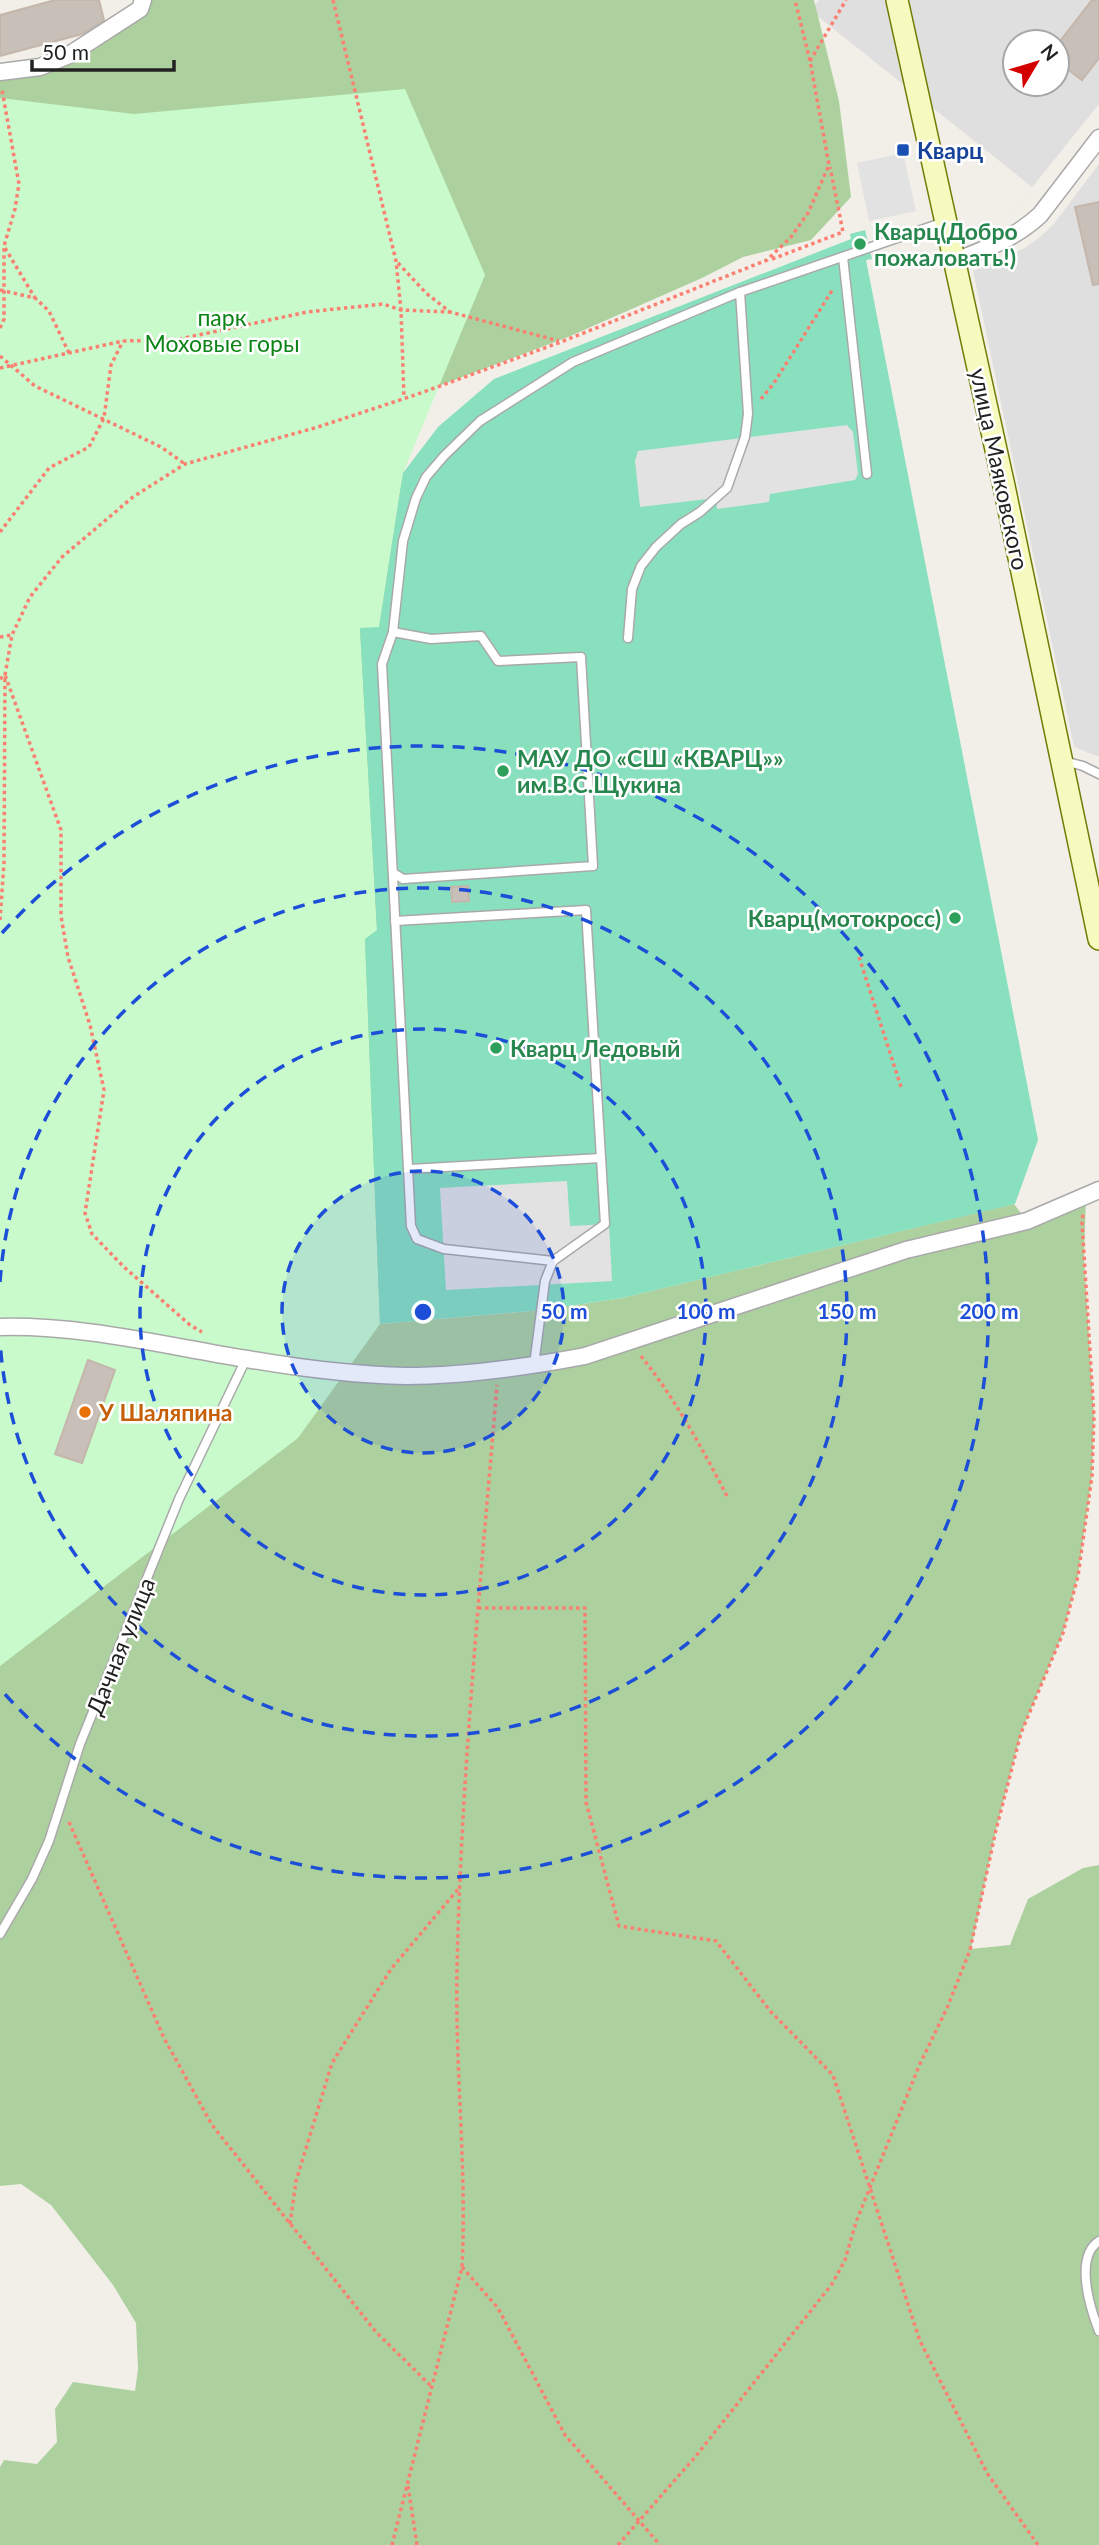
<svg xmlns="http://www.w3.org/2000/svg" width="1099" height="2545" font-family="Lato,sans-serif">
<rect width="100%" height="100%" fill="#f2efe9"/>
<g fill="#e0dfdf" fill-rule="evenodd">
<path d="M819,0H1099V104L993,236L1032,187L811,11ZM1015,42H1057V84H1015Z"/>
<polygon points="1099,164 1099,757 1074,747 973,271 1025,248 1041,236 1053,225"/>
</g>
<polygon fill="#add19e" points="143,0 814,0 839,101 851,197 811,240 743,257 702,278 568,337 404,399 380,1324 542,1310 622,1298 1014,1204 1027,1221 1086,1196 1084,1257 1094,1416 1092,1476 1078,1576 1063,1633 1021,1733 996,1830 971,1949 1010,1945 1028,1899 1083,1868 1099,1865 1099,2545 0,2545 0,2467 4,2460 37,2464 57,2442 55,2409 73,2382 135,2391 138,2369 136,2323 113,2285 51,2205 21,2184 0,2186 0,72 40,67"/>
<polygon fill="#c8facc" points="405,89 485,275 403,473 379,628 360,629 377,931 365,939 380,1324 298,1438 0,1666 0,98 134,114"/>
<polygon fill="#88e0be" points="865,230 872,259 866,260 1038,1140 1015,1204 622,1298 542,1310 380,1324 365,939 377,930 360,628 379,627 403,473 438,427 494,379 851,239 850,234"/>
<g fill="#e2e2e2">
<polygon points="903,153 916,211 869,221 857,163"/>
<polygon points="847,425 853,432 858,474 855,480 770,494 769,502 717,509 716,498 640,507 635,461 638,451"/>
<polygon points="567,1181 570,1226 609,1224 612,1281 446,1290 440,1188"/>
</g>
<g fill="#c7bfb8" stroke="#c4b6ab" stroke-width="2">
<polygon points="55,0 99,0 104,20 82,34 0,56 0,15"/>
<polygon points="1092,0 1099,0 1099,58 1082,80 1057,61 1057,45"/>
<polygon points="1099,202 1099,284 1093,285 1075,207"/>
<polygon points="468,886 469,901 452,902 451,887"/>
<polygon points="88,1360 115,1370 82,1463 55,1454"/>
</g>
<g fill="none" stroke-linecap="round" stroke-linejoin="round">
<g stroke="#a9a9a9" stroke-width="11">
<g id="lane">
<polyline points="843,257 867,474"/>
<polyline points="393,632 431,639 481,636 498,661 581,657 593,866 403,879 395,874"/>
<polyline points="628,638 632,589 641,566 656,547 681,524 700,512 727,488 745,437 748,414 740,292"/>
<polyline points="1064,761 1083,766 1099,774"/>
<polyline points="395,921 586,910 605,1224 553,1261 545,1281 534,1365"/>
<polyline points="410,1169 601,1158"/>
<polyline points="553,1261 444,1249 417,1239 411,1226 382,664 393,632 403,541 416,498 426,477 444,456 480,421 573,362 740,292 944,222"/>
<polyline points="0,1934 32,1879 49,1841 80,1744 179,1499 246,1359"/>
<path d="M1099,2241C1074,2257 1090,2308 1099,2331"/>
</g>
</g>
<g stroke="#a9a9a9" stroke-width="19">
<g id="street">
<polyline points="0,72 40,67 69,55 140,9 143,0"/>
<path d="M955,261C986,249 1015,238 1040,215L1099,138"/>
<path d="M0,1327C84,1325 165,1346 247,1359C299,1368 353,1375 406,1376C465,1376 527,1367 585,1356L906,1250L1027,1221L1099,1190"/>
</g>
</g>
<g stroke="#707d05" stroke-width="24">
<polyline id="secondary" points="897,0 1004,486 1099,939"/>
</g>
<g stroke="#fa8072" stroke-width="3.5" stroke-dasharray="3.5 3.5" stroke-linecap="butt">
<polyline points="333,0 396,261 401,310 404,398"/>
<polyline points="810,61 846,0"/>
<polyline points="5,248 35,298"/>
<polyline points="772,259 843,232 830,167"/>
<polyline points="398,263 426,293 450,312 559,341"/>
<polyline points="0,290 35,298 49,311 69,353"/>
<polyline points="0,328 4,319 4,246 15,209 19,184 2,90"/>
<polyline points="0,356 35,386 161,447 185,464"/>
<polyline points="0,368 123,341 175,340 307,312 383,304 401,310 450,312"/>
<polyline points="761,399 774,383 833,289"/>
<polyline points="0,532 49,468 89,447 104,418 111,365 123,341"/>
<polyline points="0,637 12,635"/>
<polyline points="0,679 5,675 61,830 61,916 68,957 90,1025 104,1090 85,1213 92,1234 124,1267 190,1325 202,1332"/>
<polyline points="0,920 4,863 5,675 12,635 30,597 62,557 133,497 185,464 318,427 418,394 561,342 767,260 791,237 808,213 829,165 810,61 795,0"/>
<polyline points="859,957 902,1090"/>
<path d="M641,1356C676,1400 702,1448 728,1498"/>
<polyline points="478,1608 585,1608 586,1802 619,1926 716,1941 771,2012 833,2075 920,2341 987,2473 1038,2545"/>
<polyline points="69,1822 164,2038 212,2125 376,2332 432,2387"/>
<polyline points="290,2224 296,2181 332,2063 391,1969 459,1888"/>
<polyline points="462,2267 498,2308 565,2435 660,2545"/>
<polyline points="408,2486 417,2545"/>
<path d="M392,2545L462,2267C467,2168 455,2070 457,1971C461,1775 481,1580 497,1385"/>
<polyline points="618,2545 696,2456 832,2284 845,2260 856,2222 919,2066 947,2008 970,1950 996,1830 1021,1733 1063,1633 1078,1576 1092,1476 1094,1416 1082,1222 1083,1214"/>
</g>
<use href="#lane" stroke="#fff" stroke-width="8"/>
<use href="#street" stroke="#fff" stroke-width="16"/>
<use href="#secondary" stroke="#f7fabf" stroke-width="21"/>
</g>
<circle cx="423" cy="1312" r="141" fill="#1d4ed8" fill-opacity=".12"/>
<g fill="none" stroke="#1d4ed8" stroke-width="3.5" stroke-dasharray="12 9">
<circle cx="423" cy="1312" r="141"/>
<circle cx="423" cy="1312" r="283"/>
<path d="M0 1282A424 424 0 1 1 0 1342"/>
<path d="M2 933A566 566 0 1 1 2 1691"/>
</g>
<rect fill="#1a4fb4" stroke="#fff" stroke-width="2.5" x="896" y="143" width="14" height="14" rx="3.5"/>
<g fill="#2e9e5b" stroke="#fff" stroke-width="2.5">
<circle cx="860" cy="244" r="7"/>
<circle cx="503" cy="771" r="7"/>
<circle cx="955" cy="918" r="7"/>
<circle cx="496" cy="1048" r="7"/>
</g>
<circle fill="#e8710a" stroke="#fff" stroke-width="2.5" cx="85" cy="1412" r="7"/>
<g text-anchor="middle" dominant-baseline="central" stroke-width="5" stroke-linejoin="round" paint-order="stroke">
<g font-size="23" font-weight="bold" fill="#164399" stroke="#fff" text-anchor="start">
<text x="917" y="150">Кварц</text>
</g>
<g font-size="23" font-weight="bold" fill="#27864d" stroke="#fff" text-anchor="start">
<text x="874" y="231">Кварц(Добро<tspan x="874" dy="26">пожаловать!)</tspan></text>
<text x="517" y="758">МАУ ДО «СШ «КВАРЦ»»<tspan x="517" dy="26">им.В.С.Щукина</tspan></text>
<text x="941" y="918" text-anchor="end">Кварц(мотокросс)</text>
<text x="510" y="1048">Кварц Ледовый</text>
</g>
<g font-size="23" fill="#0c8416" stroke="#fff">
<text x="222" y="317">парк<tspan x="222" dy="26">Моховые горы</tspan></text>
</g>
<g font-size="23" fill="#222" stroke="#fff">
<text transform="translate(1000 469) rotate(78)">улица Маяковского</text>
<text transform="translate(120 1646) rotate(-68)">Дачная улица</text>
</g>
<g font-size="23" font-weight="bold" fill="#c56008" stroke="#fff" text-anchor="start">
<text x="99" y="1412">У Шаляпина</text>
</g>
</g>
<circle cx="423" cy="1312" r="10" fill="#1d4ed8" stroke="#fff" stroke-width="3.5"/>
<g font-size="21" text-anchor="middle" font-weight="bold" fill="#1d4ed8" stroke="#fff" stroke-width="5" stroke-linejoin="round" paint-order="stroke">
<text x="564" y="1319">50 m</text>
<text x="706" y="1319">100 m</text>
<text x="847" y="1319">150 m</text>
<text x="989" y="1319">200 m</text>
</g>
<g transform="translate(1036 63) rotate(52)"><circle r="33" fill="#ffffff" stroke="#a7a7a7" stroke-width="2"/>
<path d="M0-5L12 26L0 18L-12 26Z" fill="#d40000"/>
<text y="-10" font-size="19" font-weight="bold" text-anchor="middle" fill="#222222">N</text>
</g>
<path d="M32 60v10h142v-10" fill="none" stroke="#222222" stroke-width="3.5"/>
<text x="42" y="60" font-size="21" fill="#222222" stroke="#ffffff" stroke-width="5" paint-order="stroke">50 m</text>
</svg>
